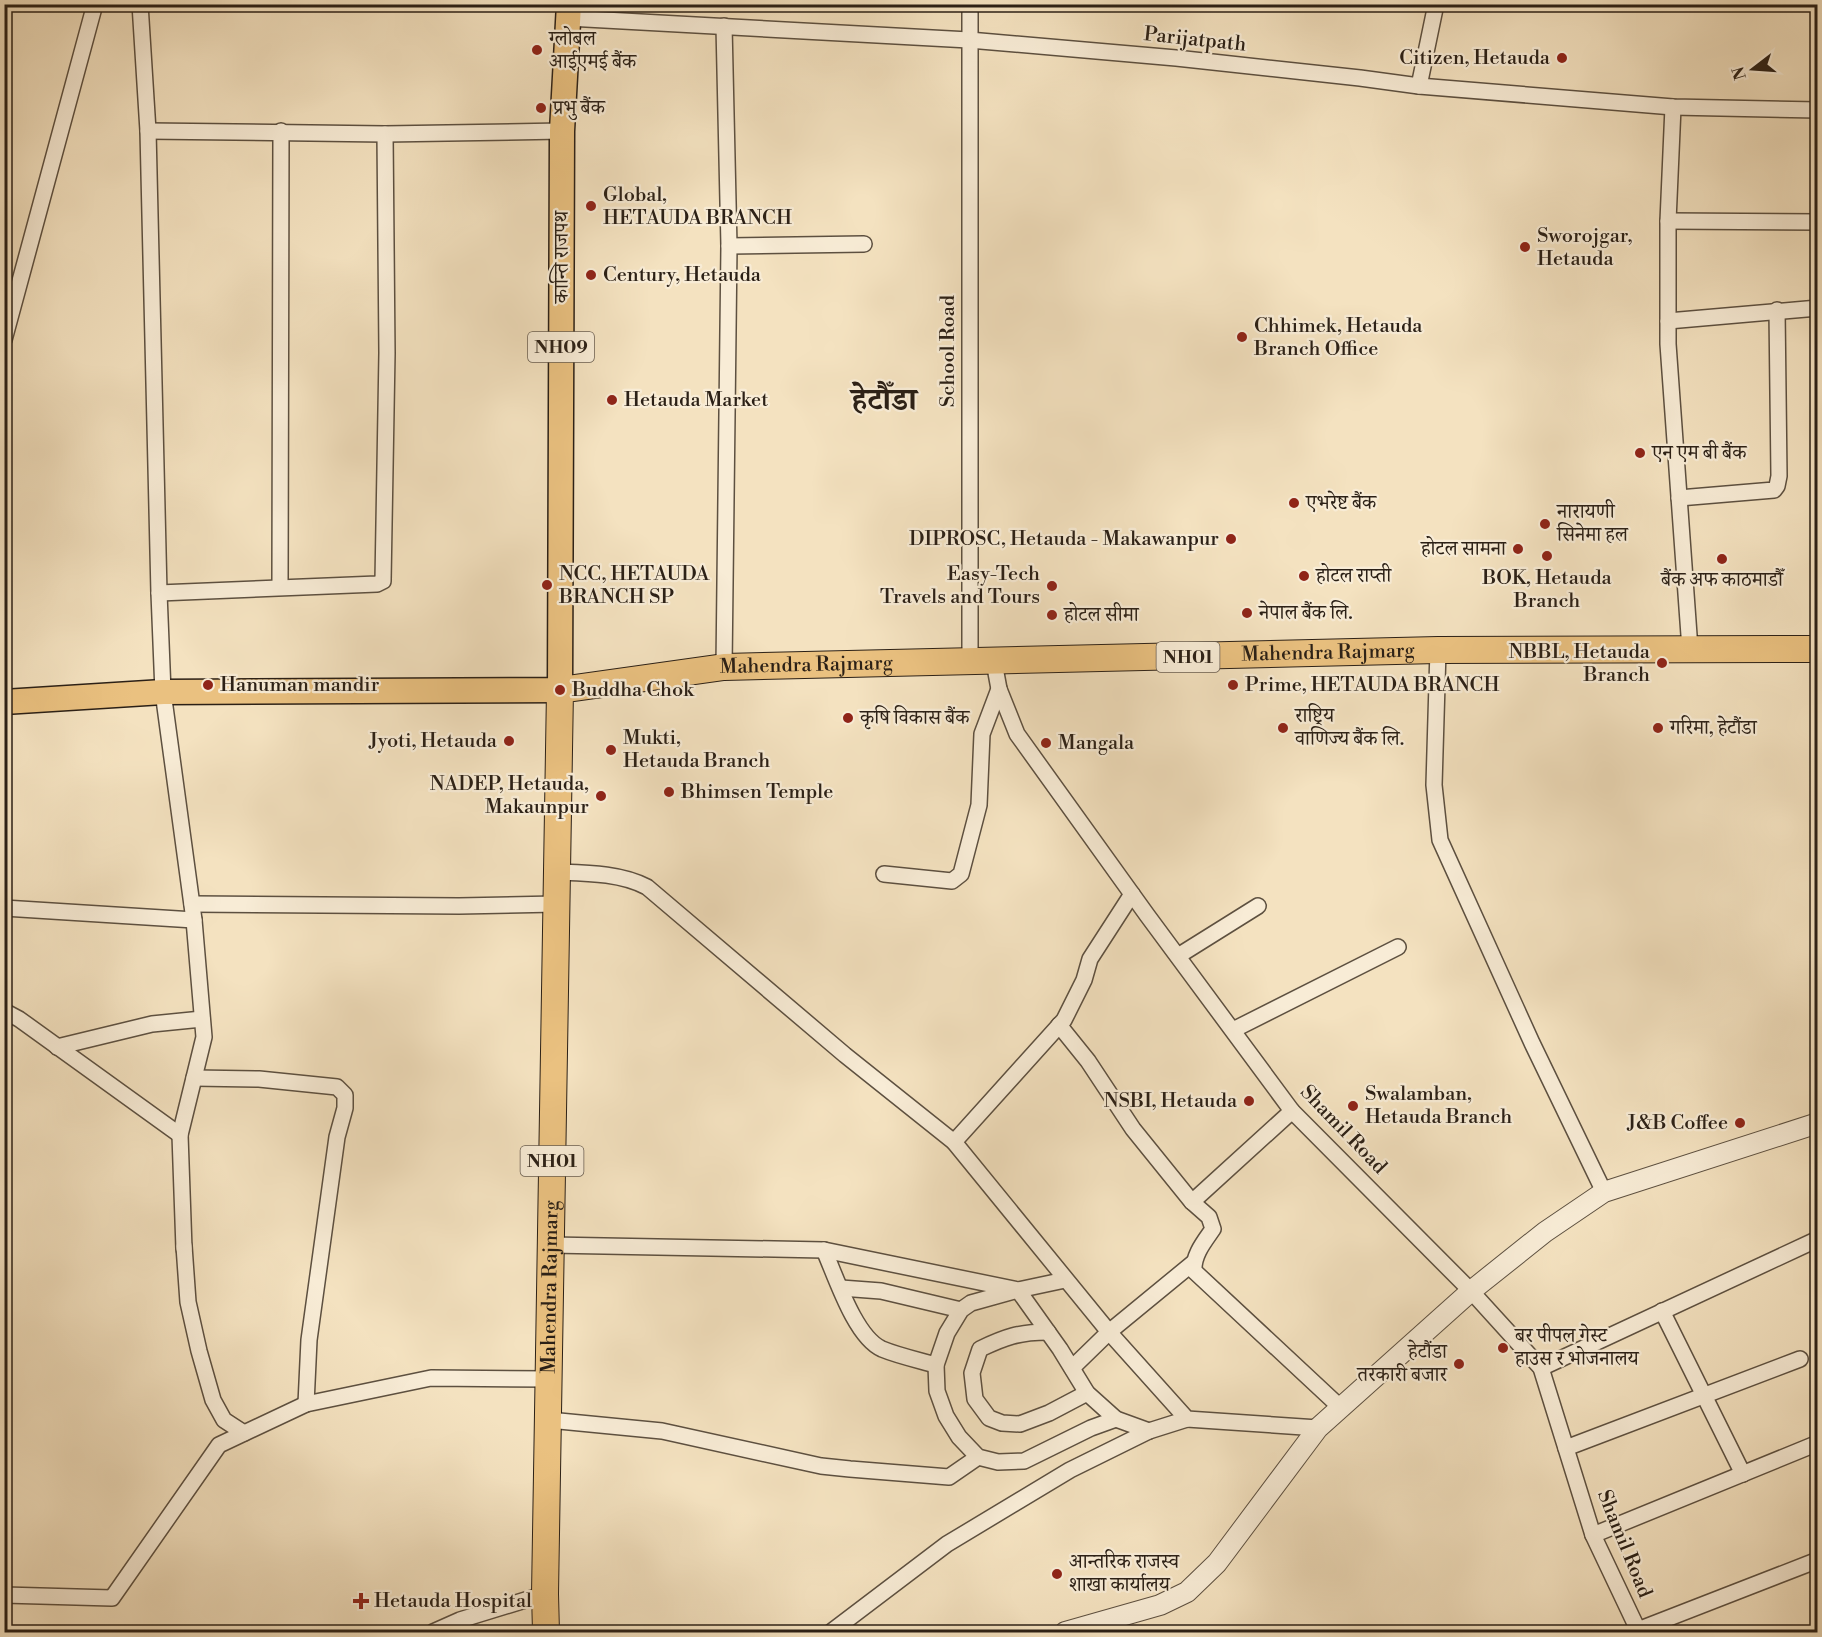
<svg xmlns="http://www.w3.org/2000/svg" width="1822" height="1637" font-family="'Libre Bodoni','Noto Serif Devanagari',serif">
<rect width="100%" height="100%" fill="#f4e2c0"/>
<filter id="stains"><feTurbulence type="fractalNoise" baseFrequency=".00333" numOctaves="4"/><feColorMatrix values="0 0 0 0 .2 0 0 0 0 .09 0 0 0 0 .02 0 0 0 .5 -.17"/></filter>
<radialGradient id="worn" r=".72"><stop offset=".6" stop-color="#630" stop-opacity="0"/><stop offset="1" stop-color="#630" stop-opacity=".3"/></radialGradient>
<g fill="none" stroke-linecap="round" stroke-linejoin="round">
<g stroke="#5d5040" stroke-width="18">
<g id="minor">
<polyline points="140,4 148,131 159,593 163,692 194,920 204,1037 180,1135 184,1249"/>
<polyline points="970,4 970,662"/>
<polyline points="568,18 969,40 1176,58 1360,78 1419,86 1673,107 1818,110"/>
<polyline points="724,26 729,246 724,667"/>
<polyline points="1419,86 1436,4"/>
<polyline points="1673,107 1668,221 1668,344 1690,649"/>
<polyline points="148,131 385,134 562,131"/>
<polyline points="1668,221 1818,222"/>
<polyline points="729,246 864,244"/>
<polyline points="1668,321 1818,308"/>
<polyline points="4,340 95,4"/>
<polyline points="1679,498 1774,490 1777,486 1779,476 1777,310"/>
<polyline points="280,587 281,131"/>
<polyline points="159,593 377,584 383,581 387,353 385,134"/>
<polyline points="1438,650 1434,785 1440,840 1532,1043 1604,1192"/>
<polyline points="994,662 999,689 1017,734 1147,915 1292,1111 1471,1291 1541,1368 1593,1535 1639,1632"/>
<path d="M557,872C586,873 621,873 647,887L845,1055L954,1142L1109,1332L1187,1419L1318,1428"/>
<polyline points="884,874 952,881 961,874 979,805 982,734 999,689"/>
<polyline points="192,904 459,906 556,904"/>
<polyline points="4,908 194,920"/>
<polyline points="1178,956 1258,906"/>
<polyline points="4,1011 19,1019 180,1135"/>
<path d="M1059,1025L1088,1061L1133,1129L1192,1202L1209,1217L1213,1229C1204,1242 1193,1255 1194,1271L1340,1407"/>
<polyline points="1233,1030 1398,947"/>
<polyline points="57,1047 152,1024 202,1019"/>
<polyline points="194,1078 259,1079 337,1087 345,1095 345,1108 337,1137 309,1340 306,1404"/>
<polyline points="954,1142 1064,1020 1084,980 1090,959 1132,894"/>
<polyline points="1192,1202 1292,1111"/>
<polyline points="551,1245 824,1250 1018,1290 1060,1349 1087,1393 1116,1419 1149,1431"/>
<polyline points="184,1246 188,1302 199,1351 213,1400 224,1420 244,1433"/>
<path d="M824,1250C836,1277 855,1337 882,1349C899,1356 918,1360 936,1365"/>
<polyline points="1065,1280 1018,1290 971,1303 961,1310 947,1333 936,1365 937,1391 946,1416 959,1437 978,1457 998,1462 1024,1461 1091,1428 1116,1419"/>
<polyline points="841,1288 881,1291 961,1310"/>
<polyline points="1662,1311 1743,1474"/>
<path d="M1048,1332C1019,1332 1005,1337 980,1349L972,1373L975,1399L989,1418L1002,1423L1020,1424L1049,1413L1087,1393"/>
<polyline points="1072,1368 1109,1332 1193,1263"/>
<polyline points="1541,1368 1818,1239"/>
<polyline points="549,1420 662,1431 821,1466 850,1469 949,1477 978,1457"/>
<polyline points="1566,1448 1800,1359"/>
<polyline points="1593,1535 1818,1443"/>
<polyline points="4,1595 112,1598 219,1445 306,1404 431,1378 548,1379"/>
<polyline points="1638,1630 1818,1560"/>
<polyline points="433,1632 460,1620 545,1594"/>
<polyline points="831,1632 947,1544 1070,1470 1149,1431 1187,1419"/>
</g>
</g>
<g stroke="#5d5040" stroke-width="22">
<polyline id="tertiary" points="1065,1632 1160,1605 1187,1592 1217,1563 1318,1428 1471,1291 1545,1232 1604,1192 1818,1123"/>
</g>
<g stroke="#2b2016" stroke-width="27">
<polyline id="primary" points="4,702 163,692 560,690 562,131 569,4"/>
</g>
<g stroke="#2b2016" stroke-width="28">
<g id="trunk">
<path id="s1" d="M546,1632L545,1594L560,690L724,667L1438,650L1818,649"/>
</g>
</g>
<use href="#minor" stroke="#f8ecd6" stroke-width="15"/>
<use href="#tertiary" stroke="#f8ecd6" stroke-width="20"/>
<use href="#primary" stroke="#eac180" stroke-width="24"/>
<use href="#trunk" stroke="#eac180" stroke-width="26"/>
</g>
<g fill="#8f2418" stroke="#f8ecd6" stroke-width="2">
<circle cx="537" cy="50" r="6"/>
<circle cx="1562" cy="58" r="6"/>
<circle cx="541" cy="108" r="6"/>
<circle cx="591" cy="206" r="6"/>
<circle cx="1525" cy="247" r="6"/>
<circle cx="591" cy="275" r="6"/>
<circle cx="1242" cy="337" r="6"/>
<circle cx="612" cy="400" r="6"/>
<circle cx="1640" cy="453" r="6"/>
<circle cx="1294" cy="503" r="6"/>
<circle cx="1545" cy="524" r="6"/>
<circle cx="1231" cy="539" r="6"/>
<circle cx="1518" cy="549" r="6"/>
<circle cx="1547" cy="556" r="6"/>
<circle cx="1722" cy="559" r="6"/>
<circle cx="1304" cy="576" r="6"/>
<circle cx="547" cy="585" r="6"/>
<circle cx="1052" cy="586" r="6"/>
<circle cx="1247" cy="613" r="6"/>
<circle cx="1052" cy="615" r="6"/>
<circle cx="1662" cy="663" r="6"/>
<circle cx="208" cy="685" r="6"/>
<circle cx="1233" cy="685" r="6"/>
<circle cx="560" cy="690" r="6"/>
<circle cx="848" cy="718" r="6"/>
<circle cx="1283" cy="728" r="6"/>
<circle cx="1658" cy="728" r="6"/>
<circle cx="509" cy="741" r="6"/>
<circle cx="1046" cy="743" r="6"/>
<circle cx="611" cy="750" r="6"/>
<circle cx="669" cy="792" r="6"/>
<circle cx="601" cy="796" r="6"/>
<circle cx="1249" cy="1101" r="6"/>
<circle cx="1353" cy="1106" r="6"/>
<circle cx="1740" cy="1123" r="6"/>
<circle cx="1503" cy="1348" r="6"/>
<circle cx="1459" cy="1364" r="6"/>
<circle cx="1057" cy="1574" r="6"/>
<path d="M358 1592h6v6h6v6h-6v6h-6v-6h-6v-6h6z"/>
</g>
<g text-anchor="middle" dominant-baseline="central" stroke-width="4.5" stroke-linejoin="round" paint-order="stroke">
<g fill="#f8ecd6" stroke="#685d50" stroke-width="1.5">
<rect x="528" y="332" width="66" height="30" rx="4.5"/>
<rect x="1156.5" y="642" width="63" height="30" rx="4.5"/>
<rect x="520.5" y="1146" width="63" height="30" rx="4.5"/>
</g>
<g font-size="18" font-weight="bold" fill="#2b2016">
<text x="561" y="347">NH09</text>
<text x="1188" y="657">NH01</text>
<text x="552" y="1161">NH01</text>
</g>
<g font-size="20" fill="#2b2016" stroke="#f8ecd6" text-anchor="start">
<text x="549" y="39">ग्लोबल<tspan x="549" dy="23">आईएमई बैंक</tspan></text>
<text x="1550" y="58" text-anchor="end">Citizen, Hetauda</text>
<text x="553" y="108">प्रभु बैंक</text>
<text x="603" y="195">Global,<tspan x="603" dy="23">HETAUDA BRANCH</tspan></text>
<text x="1537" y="236">Sworojgar,<tspan x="1537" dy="23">Hetauda</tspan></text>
<text x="603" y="275">Century, Hetauda</text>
<text x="1254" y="326">Chhimek, Hetauda<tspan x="1254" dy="23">Branch Office</tspan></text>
<text x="624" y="400">Hetauda Market</text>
<text x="1652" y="453">एन एम बी बैंक</text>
<text x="1306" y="503">एभरेष्ट बैंक</text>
<text x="1557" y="512">नारायणी<tspan x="1557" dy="23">सिनेमा हल</tspan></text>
<text x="1219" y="539" text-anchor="end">DIPROSC, Hetauda - Makawanpur</text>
<text x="1506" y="549" text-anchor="end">होटल सामना</text>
<text x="559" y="574">NCC, HETAUDA<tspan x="559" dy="23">BRANCH SP</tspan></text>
<text x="1040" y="574" text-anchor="end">Easy-Tech<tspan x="1040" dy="23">Travels and Tours</tspan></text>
<text x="1316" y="576">होटल राप्ती</text>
<text x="1547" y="578" text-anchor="middle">BOK, Hetauda<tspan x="1547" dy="23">Branch</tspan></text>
<text x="1722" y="580" text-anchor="middle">बैंक अफ काठमाडौँ</text>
<text x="1259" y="613">नेपाल बैंक लि.</text>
<text x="1064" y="615">होटल सीमा</text>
<text x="1650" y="652" text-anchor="end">NBBL, Hetauda<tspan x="1650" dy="23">Branch</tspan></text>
<text x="220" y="685">Hanuman mandir</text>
<text x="1245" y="685">Prime, HETAUDA BRANCH</text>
<text x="572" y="690">Buddha Chok</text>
<text x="1295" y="716">राष्ट्रिय<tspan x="1295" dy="23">वाणिज्य बैंक लि.</tspan></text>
<text x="860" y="718">कृषि विकास बैंक</text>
<text x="1670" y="728">गरिमा, हेटौंडा</text>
<text x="623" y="738">Mukti,<tspan x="623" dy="23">Hetauda Branch</tspan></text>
<text x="497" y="741" text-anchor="end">Jyoti, Hetauda</text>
<text x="1058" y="743">Mangala</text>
<text x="589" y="784" text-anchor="end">NADEP, Hetauda,<tspan x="589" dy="23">Makaunpur</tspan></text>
<text x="681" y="792">Bhimsen Temple</text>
<text x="1365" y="1094">Swalamban,<tspan x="1365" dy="23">Hetauda Branch</tspan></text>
<text x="1237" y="1101" text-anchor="end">NSBI, Hetauda</text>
<text x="1728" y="1123" text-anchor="end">J&amp;B Coffee</text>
<text x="1515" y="1336">बर पीपल गेस्ट<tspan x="1515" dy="23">हाउस र भोजनालय</tspan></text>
<text x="1447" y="1352" text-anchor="end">हेटौंडा<tspan x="1447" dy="23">तरकारी बजार</tspan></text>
<text x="1069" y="1562">आन्तरिक राजस्व<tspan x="1069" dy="23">शाखा कार्यालय</tspan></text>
<text x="374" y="1601">Hetauda Hospital</text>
</g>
<g font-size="20" fill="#2b2016" stroke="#f8ecd6">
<text transform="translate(1195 40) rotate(6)">Parijatpath</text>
<text transform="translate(562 257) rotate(-90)">कान्ति राजपथ</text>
<text transform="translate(948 351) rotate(-90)">School Road</text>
<text stroke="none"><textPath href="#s1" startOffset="1712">Mahendra Rajmarg</textPath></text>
<text stroke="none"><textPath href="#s1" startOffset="1190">Mahendra Rajmarg</textPath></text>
<text transform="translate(1343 1130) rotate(46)">Shamil Road</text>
<text stroke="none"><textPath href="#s1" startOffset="345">Mahendra Rajmarg</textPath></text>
<text transform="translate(1624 1544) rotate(68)">Shamil Road</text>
</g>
<g font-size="32" font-weight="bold" fill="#2b2016" stroke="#f8ecd6">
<text x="884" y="400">हेटौँडा</text>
</g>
</g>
<rect width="1822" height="1637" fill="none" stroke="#f4e2c0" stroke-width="24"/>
<rect x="6" y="6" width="1810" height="1625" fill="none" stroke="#2b2016" stroke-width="3"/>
<rect x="12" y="12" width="1798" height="1613" fill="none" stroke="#2b2016" stroke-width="1.5"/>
<g transform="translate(1753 69) rotate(253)" stroke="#f8ecd6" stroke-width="4.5" paint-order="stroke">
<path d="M0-4.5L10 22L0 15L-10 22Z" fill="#2b2016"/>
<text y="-9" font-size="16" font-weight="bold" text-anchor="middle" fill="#2b2016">N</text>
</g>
<rect width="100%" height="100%" filter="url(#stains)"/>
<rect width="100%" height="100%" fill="url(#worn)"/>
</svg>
